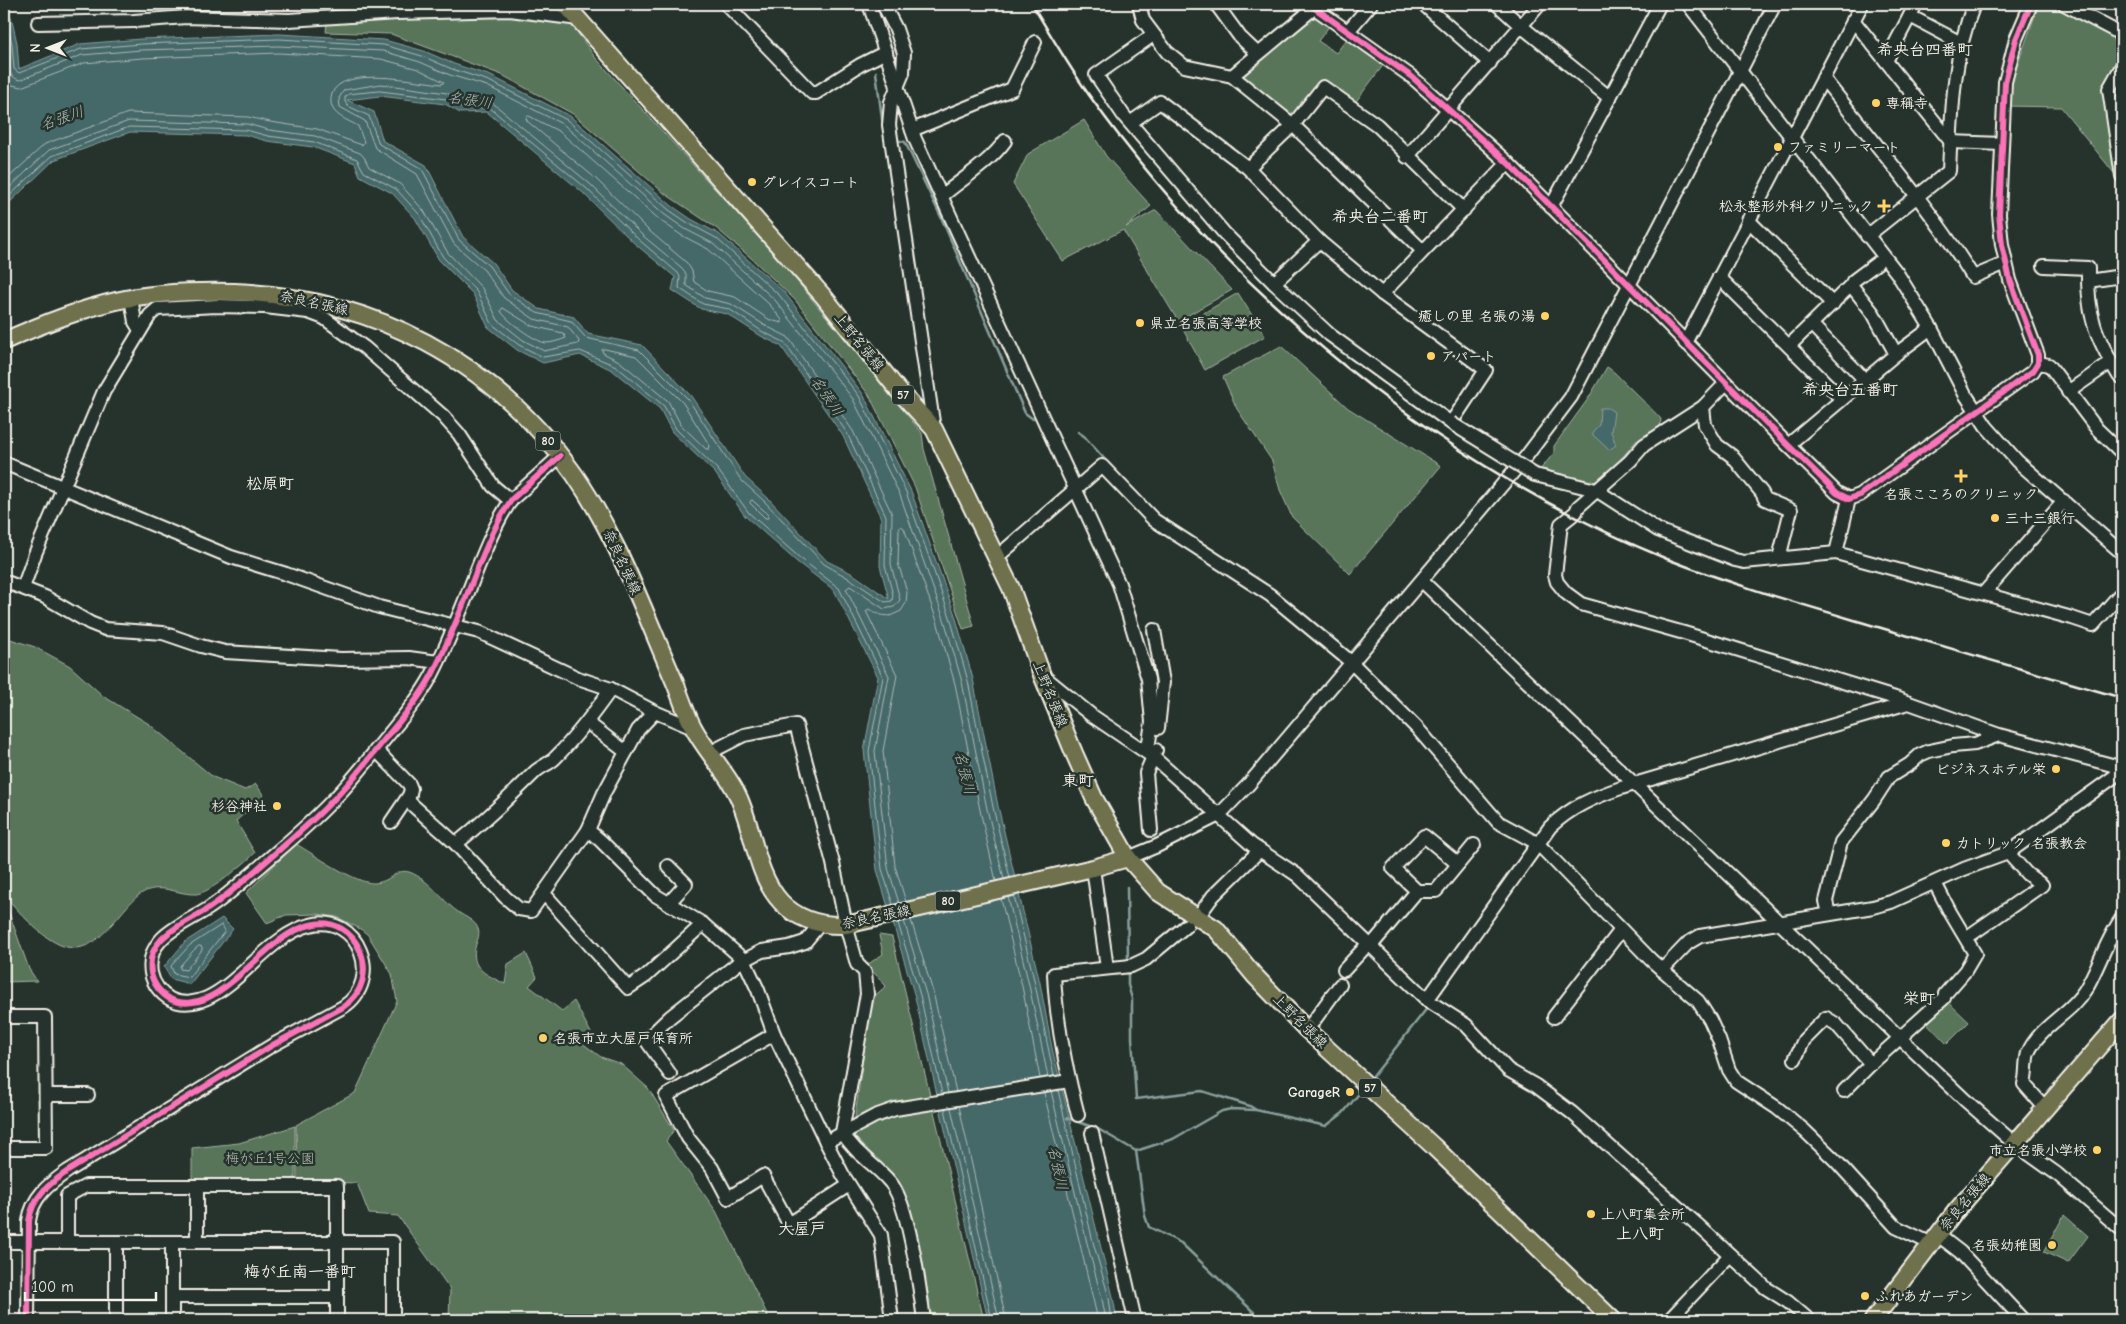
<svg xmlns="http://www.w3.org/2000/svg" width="2126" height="1324" font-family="'Comic Neue','Klee One',sans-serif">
<rect width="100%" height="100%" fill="#26332d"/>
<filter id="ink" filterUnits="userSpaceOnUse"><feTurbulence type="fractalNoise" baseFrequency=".02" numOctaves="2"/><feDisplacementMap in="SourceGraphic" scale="10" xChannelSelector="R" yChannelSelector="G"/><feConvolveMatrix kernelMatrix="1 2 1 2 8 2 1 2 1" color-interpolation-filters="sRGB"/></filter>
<g filter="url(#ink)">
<g fill="#58745a" stroke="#a6b2a1">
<polygon points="2039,4 2053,4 2111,29 2122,20 2122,183 2061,107 2003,106"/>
<polygon points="1314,12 1330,25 1318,41 1336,53 1347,39 1384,64 1354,104 1324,85 1292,121 1239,75"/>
<polygon points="486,16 569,20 594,56 783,264 922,433 924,449 974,626 963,629 915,487 869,395 795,300 750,257 716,228 664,193 573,114 502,75 391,34 326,32 327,22 381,18"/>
<polygon points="1084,120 1106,156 1151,206 1126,227 1156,210 1232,290 1178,321 1123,230 1063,261 1013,184 1028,154"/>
<polygon points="1238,293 1265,336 1205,370 1181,326"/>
<polygon points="1281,346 1348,408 1441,466 1350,574 1292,517 1280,490 1272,461 1237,409 1223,377"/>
<path d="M1607,367C1618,374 1621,380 1630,388C1641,399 1651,408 1661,419L1660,428L1636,441L1621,459L1594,483L1539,471L1554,453V446L1588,399Z"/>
<path d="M4,637L35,647L70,666L103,696L149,724L213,777L245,790L256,784L264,796L236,821L255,853C244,864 210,893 196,894C179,895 161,883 144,892C134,896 120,916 112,924C104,933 94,944 82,947C53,955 21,913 4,895Z"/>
<path d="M296,844C312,853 356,884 374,883C396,882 396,860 422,879C435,888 445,903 458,912C465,917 476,921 478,929C480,934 478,939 476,944C469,969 486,974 505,984L508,964L526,953L537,977L529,986L562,1011L574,1001L591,1033L582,1043L601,1057L621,1064L648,1088L674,1130L666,1141L716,1211L770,1320H449L450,1289L398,1216L369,1214L357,1183L297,1181L296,1125L355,1093L397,1001L392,974L368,935L362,930L337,917L317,914L286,915L267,923L246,893Z"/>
<polygon points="4,907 7,907 29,969 37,981 4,982"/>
<polygon points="879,935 892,937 984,1320 915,1320 930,1303 914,1225 852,1139 871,999 886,986 867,965 883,954"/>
<polygon points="1946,1000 1969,1022 1947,1044 1925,1021"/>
<polygon points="295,1126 295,1182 192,1181 192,1148 239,1143"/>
<polygon points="2064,1215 2088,1236 2068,1263 2044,1252"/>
</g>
<g fill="#446869" stroke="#8a9f9c" fill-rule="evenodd">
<path d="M4,4H6L9,8L17,43L19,69L80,44L141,39L279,34L384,40L424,51L454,64L491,76L570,116L672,206L691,219L719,234L784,292L863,394L911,491L955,615L973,679L998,806L1040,983L1052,1048L1113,1297L1117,1320H988L915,997L877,870L864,750L878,677L834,590L797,562L745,516L715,473L672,432L660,409L612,370L580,355L543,363L517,350L488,327L473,294L439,260L415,218L392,193L360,176L355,163L313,147L267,141L246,135L130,132L54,160L4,208ZM380,96L445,104L460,113L487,112L582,192L634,243L675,277L672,290L701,309L727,314L761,336L781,346L843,436L881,518L880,566L889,599L853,574L827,561L769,499L745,477L691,396L642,345L588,334L574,317L539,309L512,290L493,263L463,237L426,165L383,141L374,112L347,100Z"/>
<polygon points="1600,408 1608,408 1614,412 1611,432 1616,445 1609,450 1593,435 1593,431 1599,425"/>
<polygon points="222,918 233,929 190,984 171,979 164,967 185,942"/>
</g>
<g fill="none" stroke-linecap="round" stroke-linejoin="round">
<g stroke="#aebab5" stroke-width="1">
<polyline points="4,10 12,44 14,69 19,73 81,49 141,44 279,39 384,45 422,56 452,69 489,81 567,120 669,210 688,223 716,238 780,296 859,396 906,492 950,617 968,681 993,807 1010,878"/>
<path d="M4,37C7,51 2,76 20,80L82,55L141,50L279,46L383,51L420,62L450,75L487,86L564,125L665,215L685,229L712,243L775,300L853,399L900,495L944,619L962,682L987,809L1004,879"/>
<path d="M4,79L12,85L21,87L84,63L142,58L279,53L381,59L418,69L444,82L442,84C419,82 341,65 332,94C326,114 346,119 358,126L364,142L362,145L317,129L270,122L248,117L128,113L45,144L4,182"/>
<polygon points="380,91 446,99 462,108 490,108 586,188 638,239 678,273 680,277 679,288 703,304 729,309 763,332 784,342 847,433 886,516 885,565 893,595 892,601 885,602 850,579 824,564 765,502 741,480 688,399 639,350 586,338 571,321 537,313 509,294 489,266 459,240 422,169 379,144 369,116 348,106 345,102 345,97 349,94"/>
<polygon points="529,116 560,132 661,221 681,235 708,249 770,305 782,320 782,323 770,320 735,297 708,291 694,282 692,271 687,263 647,229 595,178 527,121 526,118"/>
<polyline points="4,193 49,150 129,121 247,124 269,130 315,136 360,153 364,157 369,167 400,184 424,211 448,253 482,288 498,320 523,340 544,351 578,344 579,341 568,327 534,319 504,298 484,270 454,244 417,174 375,148 365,121 340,107 339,98 344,90 381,84 447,93 463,102 487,101 494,104 590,184 642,235 682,268 686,274 686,285 705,298 731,304 766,326 788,337 853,431 892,514 891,564 900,600 894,607 884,609 850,586 846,589 889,676 875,751 888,868 899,903"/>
<polyline points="4,201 52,156 129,127 246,130 268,136 314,142 357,159 364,172 396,189 419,214 443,257 477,292 492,324 519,345 543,357 580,351 616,366 664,406 676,429 718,470 749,513 800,558 839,588 883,677 869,751 882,869 893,905"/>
<path d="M503,308L532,326L563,333L566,338C561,340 552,343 546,343C536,342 505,320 501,311Z"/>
<polygon points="605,349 636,356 683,403 710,446 709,449 706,449 681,425 668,401 619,361 603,353 602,350"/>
<polygon points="752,500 768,514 768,518 765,518 750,503"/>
<polyline points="1014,896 1035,984 1054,1076"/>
<polyline points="1008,897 1029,985 1048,1077"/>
<polyline points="1001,899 1022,986 1040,1078"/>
<polyline points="906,902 895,866 883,751 897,675 866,611 869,609 881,615 890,616 901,611 906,603 907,592 898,563 899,529 901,526 904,528 937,621 955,684 980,810 996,881"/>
<polyline points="911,920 933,992 956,1092"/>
<polyline points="904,921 926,994 948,1093"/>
<polyline points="898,923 920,995 942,1094"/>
<polygon points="222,925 225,931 189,977 174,974 171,966 189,946"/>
<polygon points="199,946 202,947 202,950 186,970 180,969 180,966 193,951"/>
<polyline points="1058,1090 1093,1242 1109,1298 1112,1320"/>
<polyline points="1051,1091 1087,1243 1102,1299 1106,1320"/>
<polyline points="1044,1093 1098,1320"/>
<polyline points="959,1106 1006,1320"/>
<polyline points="951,1108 999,1320"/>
<polyline points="945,1109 992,1320"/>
</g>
<g stroke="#8a9f9c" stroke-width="2.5">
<polyline points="876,72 884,134 886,136"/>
<polyline points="896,140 905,142 941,217 1025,413 1033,419"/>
<polyline points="1078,432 1084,436 1108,463"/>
<polyline points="1127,887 1128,962"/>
<polyline points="1128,970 1128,985 1132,999 1132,1038 1136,1099 1202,1091 1250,1106 1256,1110"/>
<polyline points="1371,1079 1428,1007"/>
<polyline points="1067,1118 1098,1129 1136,1151 1145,1216 1149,1227 1181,1243 1262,1320"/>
<polyline points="1136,1151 1173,1139 1222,1111 1231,1109 1256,1110 1326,1126 1343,1113 1362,1090"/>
</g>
<g stroke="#f4f1e8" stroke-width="16">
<g id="minor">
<polyline points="726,4 812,93 816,93 860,65 886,52"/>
<polyline points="869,4 915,139 1119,584 1148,679 1152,722 1149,742 1145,751"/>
<polyline points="883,4 896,29 904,53 903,73 891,102 889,125 934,429"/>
<polyline points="1139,4 1143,20 1167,52 1184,66 1232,76 1293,125 1423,251"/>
<polyline points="1216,4 1240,37 1258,54"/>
<polyline points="1309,4 1412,77 1508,163 1788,445 1837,493 1849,499 1860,495 2033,371 2038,363 2038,355 2010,280 2002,245 1999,214 2005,82 2016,39 2031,4"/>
<polyline points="1423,4 1490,63"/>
<polyline points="1497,4 1521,26 1610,98"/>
<polyline points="1688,4 1897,273 1931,328 1965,394 1986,426 2017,461 2122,553"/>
<polyline points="2064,4 2119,33 2122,41"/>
<polyline points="1910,16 1961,43"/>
<polyline points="1853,20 1951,142"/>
<polyline points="38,23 134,21 186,17 289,20 397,13 510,10 579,19"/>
<polyline points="1348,31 1371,4"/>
<polyline points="1886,61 1916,4"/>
<polyline points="2122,66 2109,89 2122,176"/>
<polyline points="1232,76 1314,8"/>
<path d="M1823,78C1874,143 1930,207 1973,277L2006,263"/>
<polyline points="1130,123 1160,102 1248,168 1319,241 1382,294 1486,370 1451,423 1330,335 1274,283 1225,234 1124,116 1096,75 1153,35"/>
<polyline points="912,130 1012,89 1035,42"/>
<polyline points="1951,142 2001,144"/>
<polyline points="1407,157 1540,4"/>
<polyline points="1248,168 1293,125 1323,87 1377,125 1464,210"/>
<path d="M942,196C963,178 989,163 1005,141"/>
<polyline points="1551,207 1660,4"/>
<polyline points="1748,220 1833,304"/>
<path d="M1867,236L1949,171C1952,112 1952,60 1974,4"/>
<path d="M2044,266L2088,268C2087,316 2095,335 2119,376L2122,370"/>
<polyline points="1719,277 1842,399"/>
<polyline points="2088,281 2122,276"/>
<polyline points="1274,283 1319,241"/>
<polyline points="1851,285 1873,313 1896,354"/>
<polyline points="1382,294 1508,163"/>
<polyline points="131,298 135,322 140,330"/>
<polyline points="1812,325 1865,380"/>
<polyline points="1685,343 1862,4"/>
<polyline points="1789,346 1851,285 1853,281 1877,263"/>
<polyline points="2038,363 2049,365 2097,429 2122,453"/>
<polyline points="1726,383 1703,407 1644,445 1630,461 1578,507 1576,512 1561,524 1555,575 1557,582 1566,593 1581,604 1684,633 1895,698 1999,735 2112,765 2122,771"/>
<polyline points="2068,392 2111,362"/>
<polyline points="1703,407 1705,425 1717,445 1732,456 1762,493 1765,499 1791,510 1779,558"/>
<polyline points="1788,445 1896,354 1931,328"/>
<polyline points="4,463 231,557 286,574 379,607 479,632 578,678 611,689 655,712 693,728"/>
<polyline points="1535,475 1596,490 1658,530 1735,560 1744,562 1836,553 2072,618 2093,625 2122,592"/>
<polyline points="1836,553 1849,499"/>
<polyline points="997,557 1102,466 1154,520 1270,595 1351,662 1417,728 1498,822 1535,842 1544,850 1651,960 1698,1001 1710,1020 1719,1040 1729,1070 1736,1081 1777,1108 1805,1131 1836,1161 1896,1227 1932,1244"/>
<polyline points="4,581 45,597 90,623 105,629 163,633 201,646 225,652 341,659 409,658 438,662"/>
<polyline points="1422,581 1965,1100 2015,1144 2057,1174 2122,1230"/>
<polyline points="23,588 35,554 104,391 150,315 157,309 217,306 265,307 308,312 324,318 365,348 443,416 459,434 493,486 511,501"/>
<polyline points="1984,593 2064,501"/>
<polyline points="1154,630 1163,682 1158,728"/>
<polyline points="1042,675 1091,715 1153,757 1252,845 1297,875 1427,1000 1466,1025 1508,1070 1536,1086 1572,1113 1700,1227 1766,1288 1788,1302 1809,1320"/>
<polyline points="655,712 638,730 604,793 588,830 601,841 655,895 703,924 744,960 758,990 774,1034 826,1142 843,1175 881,1235 892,1320"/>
<polyline points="588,723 626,752"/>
<polyline points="376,750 409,784 411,789 408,801 455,843 505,897 519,909 531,911 588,830"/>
<path d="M711,752L744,735L796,725L833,863L846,925L857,964L865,972L867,994L842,1132C856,1155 874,1163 890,1182C909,1203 920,1290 924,1320"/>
<polyline points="391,822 410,794"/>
<polyline points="1151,830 1146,773 1156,750"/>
<path d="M456,844C484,821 509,798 535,772C541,766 550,764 556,757C577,736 594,713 611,689"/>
<polyline points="1128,858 1157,846 1219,815 1248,785 1525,458 1571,397 1775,4"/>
<polyline points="1093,868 1107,968"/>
<polyline points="1417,891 1393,868 1424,836 1458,864"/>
<polyline points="543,895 548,898 628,988 646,976 703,924"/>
<polyline points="668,904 686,884 668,866"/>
<polyline points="1829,914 1826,901 1841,842 1874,800 1889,777 1910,764 1920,755 1929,751 1953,746 1975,744 1999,735"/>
<polyline points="1197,918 1213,896 1259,851"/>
<polyline points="1966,938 2042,885 2027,874 2008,853"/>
<polyline points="1370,947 1417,891 1436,891 1474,845"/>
<polyline points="1344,970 1368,944"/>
<polyline points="1662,970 1688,943 1700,936 1873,907 1891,902 1964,869 2008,853 2122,771"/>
<path d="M1427,1000L1550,827C1571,807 1594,797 1621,788L1908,703"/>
<polyline points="4,1017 45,1017 46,1148 4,1148"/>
<polyline points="1554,1017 1621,930"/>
<polyline points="1307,1030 1340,985"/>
<polyline points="774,1034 666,1096 688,1138 712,1168 728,1198 763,1176 789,1224 849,1185"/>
<polyline points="1795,1059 1804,1040 1826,1018 1836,1024 1871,1064 1944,998 1945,994 1965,971 1975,954 1950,912 1935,883"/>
<polyline points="670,1074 646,1040 670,1017 737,964 762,951 789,947 805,942 820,924"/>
<polyline points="1844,1091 1871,1064"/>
<polyline points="46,1095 88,1095"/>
<path d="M2046,1109L2024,1084C2027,1074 2025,1063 2028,1053C2040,1025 2070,1015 2085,990C2099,967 2106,940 2122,918"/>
<path d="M1078,1115C1066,1070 1056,1021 1054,974L1131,966L1146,959L1187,925"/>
<polyline points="1092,1133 1135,1320"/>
<polyline points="826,1142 875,1116 895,1109 1069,1081"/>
<polyline points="1938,1235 1960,1252 2023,1320"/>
<polyline points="4,1242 393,1242 393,1320"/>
<polyline points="67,1242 67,1196 86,1186 337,1186 337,1320"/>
<polyline points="172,1242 172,1320"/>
<polyline points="197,1242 197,1186"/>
<polyline points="172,1297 337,1297"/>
<path d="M28,1320L29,1221C32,1197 49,1184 68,1171L271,1046L343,1007C385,980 358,912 310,925C272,934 242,982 207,998C196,1003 181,1005 170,999C161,994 153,984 151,973C145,936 184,925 209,908C226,897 241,883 256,870C281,848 307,827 330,803C350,784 367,761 385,739C402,718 419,699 432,675C450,640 464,603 478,567C488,543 497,520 512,499L560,456"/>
<polyline points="116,1320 116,1242"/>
<polyline points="1669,1320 1730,1255"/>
</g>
</g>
<g stroke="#f4f1e8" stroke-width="20">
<g id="major">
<polyline points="565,4 824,297 898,390 934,429 1011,588 1042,675 1074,753 1094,798 1128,858 1158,892 1216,929 1254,975 1307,1030 1433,1146 1613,1320"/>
<path d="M4,341C40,325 77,310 116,301C155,292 195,291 235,292C373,298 493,360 574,474C617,536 643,609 673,678C680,694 685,712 693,727C705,750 724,769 736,792C754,826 754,873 781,902C798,920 821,926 846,925L1093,868L1128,858"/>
<polyline points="1873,1320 1956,1211 2122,1020"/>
</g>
</g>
<use href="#minor" stroke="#26332d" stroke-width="12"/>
<use href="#major" stroke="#6e714b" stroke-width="16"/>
<path stroke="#f4f1e8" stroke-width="2.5" d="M1032,4C1050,34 1068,65 1089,95C1229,293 1441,467 1667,559C1736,586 1807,606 1878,627C1959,651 2041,675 2122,698"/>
<g stroke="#f4f1e8" stroke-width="16" stroke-linecap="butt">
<polyline id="minor-bridge" points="1451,423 1535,475"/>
</g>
<use href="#minor-bridge" stroke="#26332d" stroke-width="12"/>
<g stroke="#26332d" stroke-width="9">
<g id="cycleway">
<polyline points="1309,4 1412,77 1508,163 1788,445 1837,493 1849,499 1860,495 2033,371 2038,363 2038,355 2010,280 2002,245 1999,214 2005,82 2016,39 2031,4"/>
<path d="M28,1320L29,1221C32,1197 49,1184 68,1171L271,1046L343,1007C385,980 358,912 310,925C272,934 242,982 207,998C196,1003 181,1005 170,999C161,994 153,984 151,973C145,936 184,925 209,908C226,897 241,883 256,870C281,848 307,827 330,803C350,784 367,761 385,739C402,718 419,699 432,675C450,640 464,603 478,567C488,543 497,520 512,499L560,456"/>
</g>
</g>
<use href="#cycleway" stroke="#fb73b8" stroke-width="6"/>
</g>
</g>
<g fill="#ffd166" stroke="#26332d" stroke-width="2">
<circle cx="1876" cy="103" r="5"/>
<circle cx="1778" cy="147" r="5"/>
<circle cx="752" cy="182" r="5"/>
<path d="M1881.5 198.5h5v5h5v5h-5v5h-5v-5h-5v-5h5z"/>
<circle cx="1545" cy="316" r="5"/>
<circle cx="1140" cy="323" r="5"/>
<circle cx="1431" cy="356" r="5"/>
<path d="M1958.5 468.5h5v5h5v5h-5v5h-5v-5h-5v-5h5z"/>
<circle cx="1995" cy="518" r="5"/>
<circle cx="2056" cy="769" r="5"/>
<circle cx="277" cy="806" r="5"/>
<circle cx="1946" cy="843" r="5"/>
<circle cx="543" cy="1038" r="5"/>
<circle cx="1350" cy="1092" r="5"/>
<circle cx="2097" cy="1150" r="5"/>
<circle cx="1591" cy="1214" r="5"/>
<circle cx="2052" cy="1245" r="5"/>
<circle cx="1865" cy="1296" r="5"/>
</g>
<g text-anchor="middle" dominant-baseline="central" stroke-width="5" stroke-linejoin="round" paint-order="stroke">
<g fill="#26332d" stroke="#b6b8b0" stroke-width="1">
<rect x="892" y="385.5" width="22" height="19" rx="4"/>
<rect x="535.5" y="431.5" width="25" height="19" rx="4"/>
<rect x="935.5" y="891.5" width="25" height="19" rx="4"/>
<rect x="1359" y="1078.5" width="22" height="19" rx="4"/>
</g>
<g font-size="12" font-weight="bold" fill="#f4f1e8">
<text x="903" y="395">57</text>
<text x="548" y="441">80</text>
<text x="948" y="901">80</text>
<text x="1370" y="1088">57</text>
</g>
<g font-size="14" font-weight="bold" fill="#f4f1e8" stroke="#26332d" text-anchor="start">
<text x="1886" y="103">専稱寺</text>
<text x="1788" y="147">ファミリーマート</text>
<text x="762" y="182">グレイスコート</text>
<text x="1873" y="206" text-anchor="end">松永整形外科クリニック</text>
<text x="1535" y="316" text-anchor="end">癒しの里 名張の湯</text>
<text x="1150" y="323">県立名張高等学校</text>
<text x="1441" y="356">アパート</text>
<text x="1961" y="494" text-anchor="middle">名張こころのクリニック</text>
<text x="2005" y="518">三十三銀行</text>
<text x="2046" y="769" text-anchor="end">ビジネスホテル栄</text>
<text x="267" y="806" text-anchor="end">杉谷神社</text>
<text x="1956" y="843">カトリック 名張教会</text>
<text x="553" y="1038">名張市立大屋戸保育所</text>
<text x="1340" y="1092" text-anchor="end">GarageR</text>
<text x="2087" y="1150" text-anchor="end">市立名張小学校</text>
<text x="1601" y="1214">上八町集会所</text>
<text x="2042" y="1245" text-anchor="end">名張幼稚園</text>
<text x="1875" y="1296">ふれあガーデン</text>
</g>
<g font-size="14" fill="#f4f1e8" stroke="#26332d">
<text transform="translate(314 303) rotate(12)">奈良名張線</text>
<text transform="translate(859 342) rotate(51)">上野名張線</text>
<text transform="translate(622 562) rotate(65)">奈良名張線</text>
<text transform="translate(1050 694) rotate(68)">上野名張線</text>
<text transform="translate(876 917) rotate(-12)">奈良名張線</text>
<text transform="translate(1300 1021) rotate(45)">上野名張線</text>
<text transform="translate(1965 1202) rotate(-50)">奈良名張線</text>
</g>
<g font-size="14" fill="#b6bfaf" stroke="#26332d">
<text x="270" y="1158">梅が丘1号公園</text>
</g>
<g font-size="15" font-style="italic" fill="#aebab5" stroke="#26332d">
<text transform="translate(470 100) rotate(8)">名張川</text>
<text transform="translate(62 118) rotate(-19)">名張川</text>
<text transform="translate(827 396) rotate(56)">名張川</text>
<text transform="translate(965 773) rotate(76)">名張川</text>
<text transform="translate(1058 1168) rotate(78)">名張川</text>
</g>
<g font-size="16" font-weight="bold" fill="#f4f1e8" stroke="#26332d">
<text x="1925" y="50">希央台四番町</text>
<text x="1380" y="217">希央台二番町</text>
<text x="1850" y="390">希央台五番町</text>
<text x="270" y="484">松原町</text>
<text x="1078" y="781">東町</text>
<text x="1919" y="999">栄町</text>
<text x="802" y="1229">大屋戸</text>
<text x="1640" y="1234">上八町</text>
<text x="300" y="1272">梅が丘南一番町</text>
</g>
</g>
<rect width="2126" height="1324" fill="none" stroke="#26332d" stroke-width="20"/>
<rect x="10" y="10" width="2106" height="1304" fill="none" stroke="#f4f1e8" stroke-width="2" filter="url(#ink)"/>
<g transform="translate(48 48) rotate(270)" stroke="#26332d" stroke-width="4" paint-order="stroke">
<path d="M0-4L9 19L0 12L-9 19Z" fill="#f4f1e8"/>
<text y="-8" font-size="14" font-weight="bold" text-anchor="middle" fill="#f4f1e8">N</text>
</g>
<path d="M25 1292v8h131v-8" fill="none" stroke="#f4f1e8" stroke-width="2.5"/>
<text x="32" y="1292" font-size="15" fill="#f4f1e8" stroke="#26332d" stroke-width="4" paint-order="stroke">100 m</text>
</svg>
